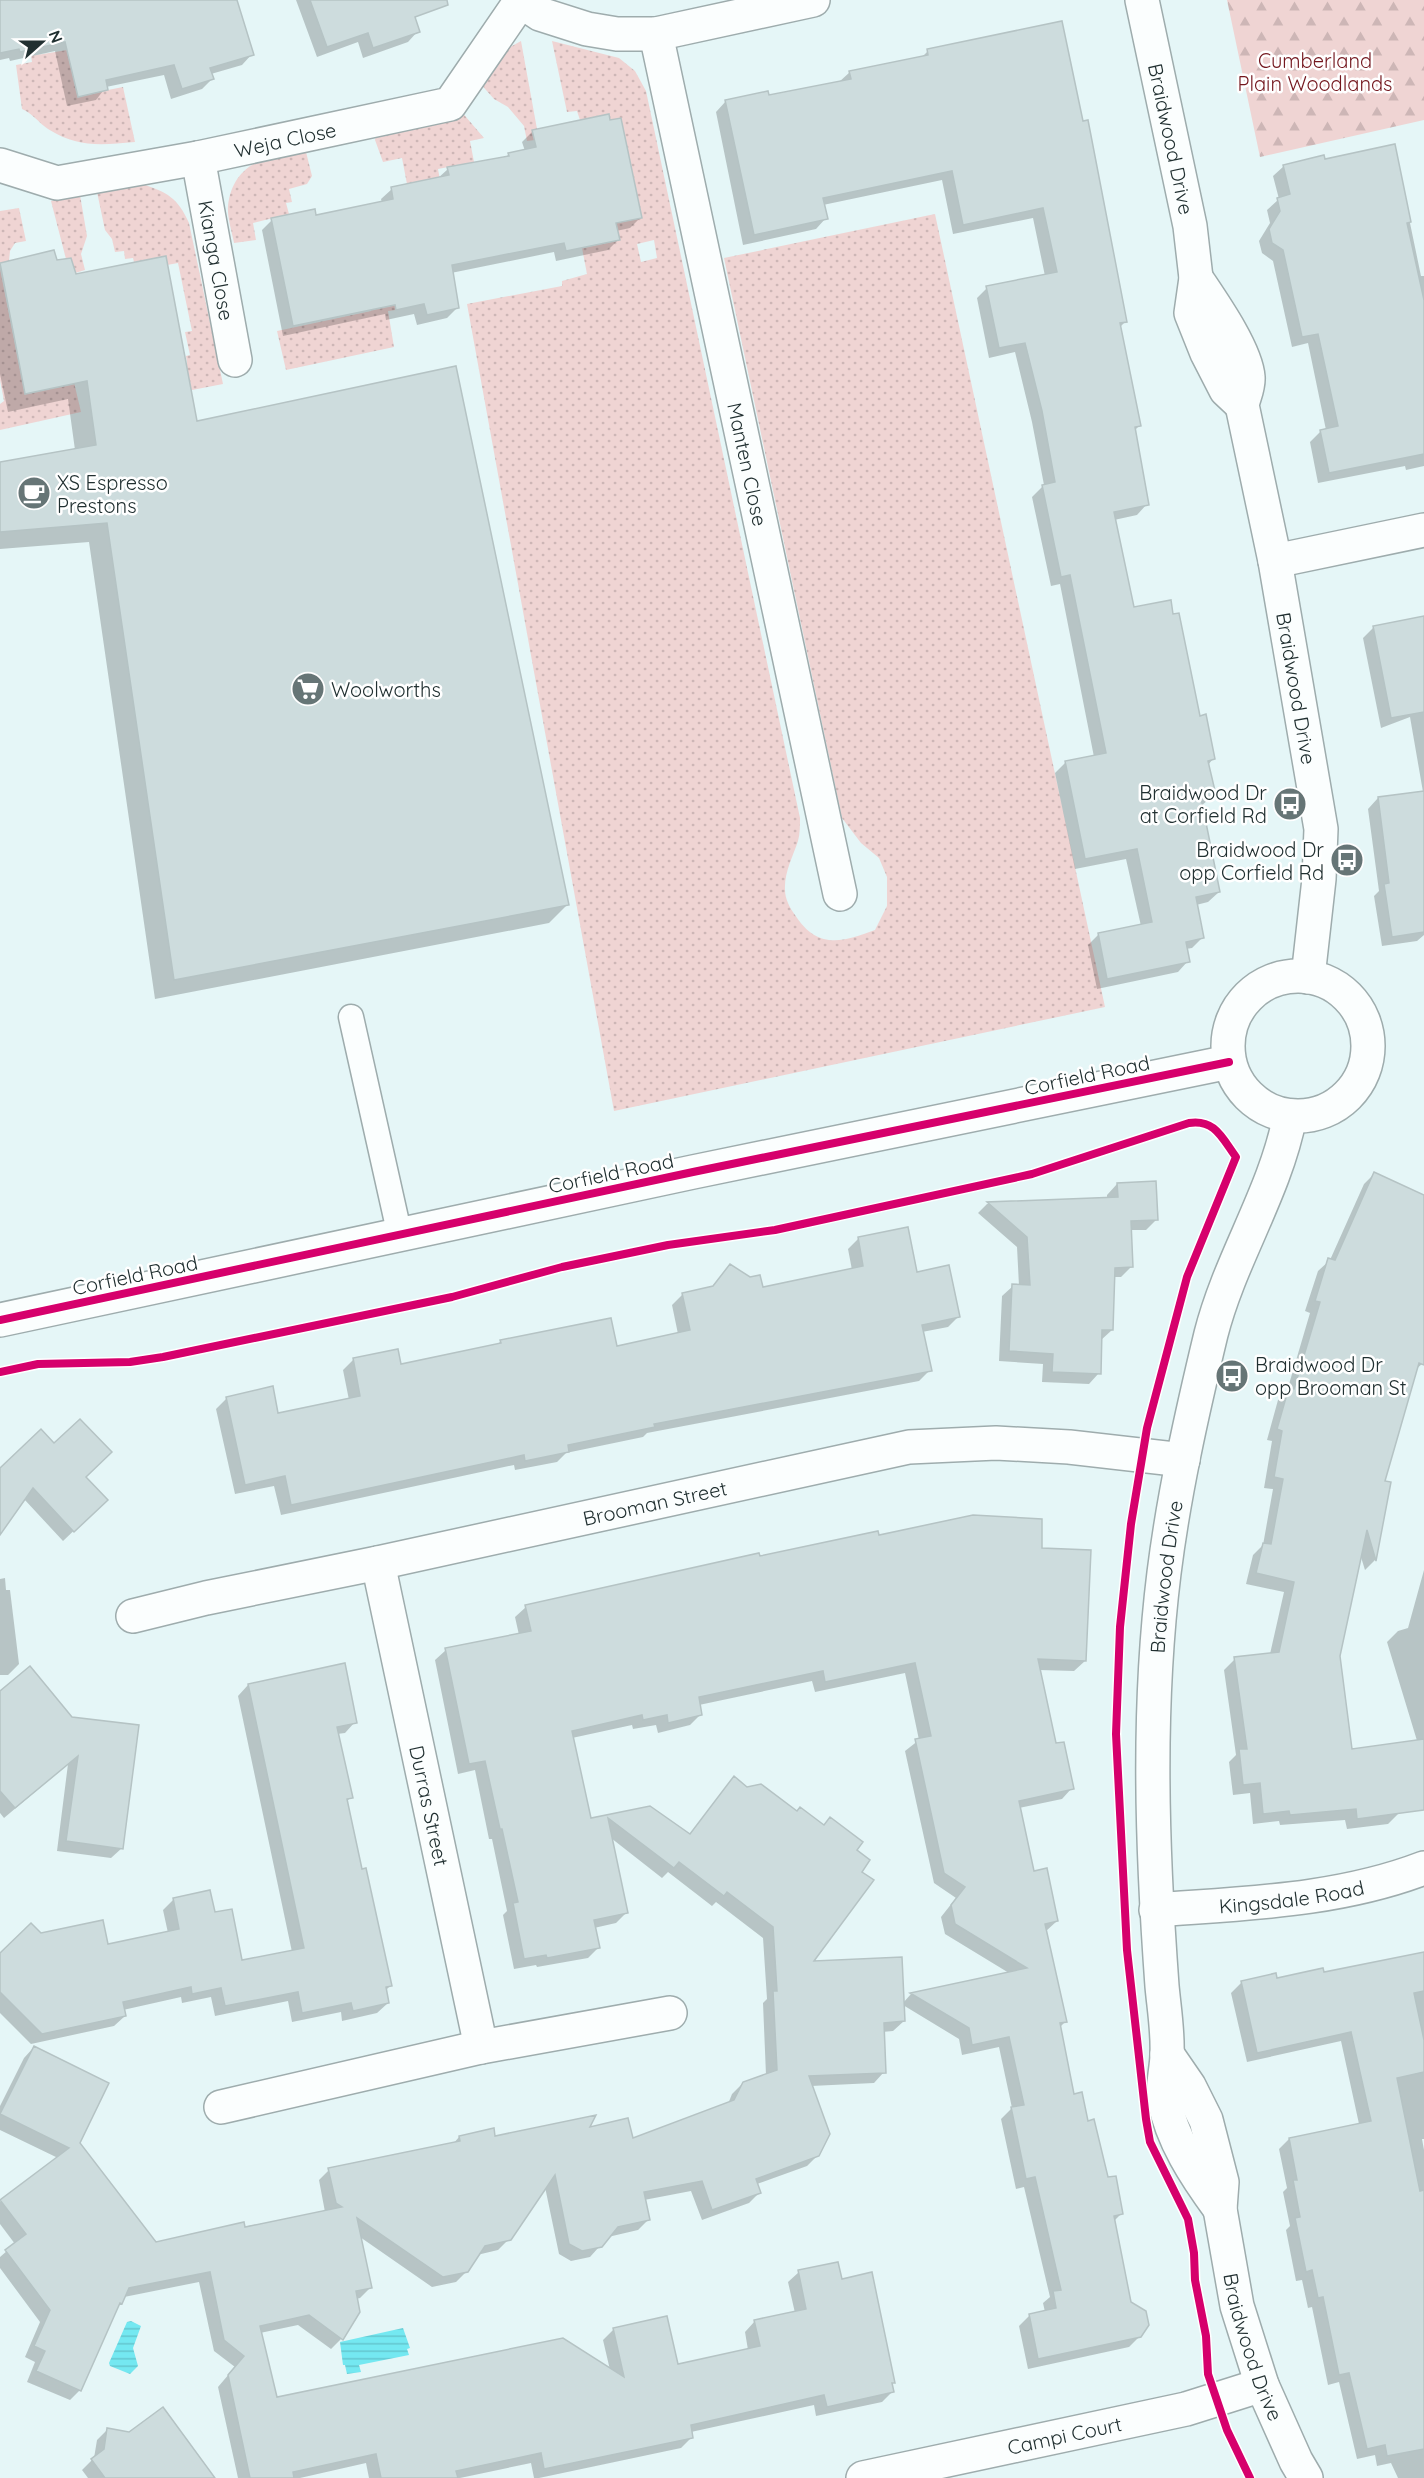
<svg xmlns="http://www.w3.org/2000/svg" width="1424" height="2478" font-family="Quicksand,sans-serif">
<defs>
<pattern id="grass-dots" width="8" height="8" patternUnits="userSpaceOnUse" patternTransform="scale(1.5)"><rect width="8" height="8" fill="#efd4d3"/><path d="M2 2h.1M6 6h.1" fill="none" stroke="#cdb6b6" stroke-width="1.8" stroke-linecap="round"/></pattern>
<pattern id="forest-firs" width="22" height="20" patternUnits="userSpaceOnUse" patternTransform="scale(1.5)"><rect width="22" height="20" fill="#efd4d3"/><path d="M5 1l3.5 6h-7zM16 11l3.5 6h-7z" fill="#cdb6b6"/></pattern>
<pattern id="water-rules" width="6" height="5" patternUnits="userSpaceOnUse" patternTransform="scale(1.5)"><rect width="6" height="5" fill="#74e8f1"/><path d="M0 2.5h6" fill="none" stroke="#64c7cf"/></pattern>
</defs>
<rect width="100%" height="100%" fill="#e5f6f7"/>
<g fill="url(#grass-dots)" fill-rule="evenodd">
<polygon points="521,41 537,129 535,140 527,141 524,126 508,107 494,99 478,81 503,51"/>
<path d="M552,41L619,58L635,71L646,91L800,818C800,825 800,834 798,841C793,856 784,873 785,890C785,899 790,908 795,915C817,949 841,943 875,930L887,906V877L879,858L861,843L842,818L724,258L935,214L1105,1007L614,1111L467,304L562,286V281L587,274L582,248L620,240L616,223L642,218L621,118L610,120L609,114L580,120L577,111L567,112ZM654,240L657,258L641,262L637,244Z"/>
<path d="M67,50L78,96L123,87L135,142C101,145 78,148 48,129C39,123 32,113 22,109L16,65L32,62L31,56Z"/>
<polygon points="454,103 484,138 470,141 474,162 438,169 442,191 407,184 402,158 383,162 375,140 377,132"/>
<path d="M305,148L312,176L307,184L289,189L292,202L286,203L289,214L253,223L256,240L234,243C232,232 227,217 228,206C233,162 269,155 305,148Z"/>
<path d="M142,184C167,192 178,198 189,223L223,384L125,403L106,379L187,363L186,356L190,355L185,332L192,331L178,263L167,265L166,256L134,262L133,258L125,259L124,251L115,252L112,239L105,230L97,192Z"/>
<polygon points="80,195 87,236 81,254 85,270 75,273 71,258 66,259 51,201"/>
<polygon points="19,208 26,241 15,243 10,251 9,261 0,263 0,211"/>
<polygon points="0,269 25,394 69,385 73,378 81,412 0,430 0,404 4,401 0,380"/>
<polygon points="365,273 390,277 396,310 388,311 394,347 286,370 277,331 371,311"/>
</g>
<polygon fill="url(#forest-firs)" points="1227,0 1424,0 1424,120 1260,157"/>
<g fill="url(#water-rules)">
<polygon points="131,2321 141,2326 133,2348 138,2366 130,2374 110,2366 109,2363 127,2322"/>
<polygon points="403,2328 410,2348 407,2349 409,2355 359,2365 361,2372 347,2374 345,2365 343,2365 340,2342"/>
</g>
<g fill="#0003" fill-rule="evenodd">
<polygon points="0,0 236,0 252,54 242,65 211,74 212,79 202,89 171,99 164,75 106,87 96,100 67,106 55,51 10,61 9,58 0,60"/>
<polygon points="296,0 407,0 418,31 408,42 363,58 358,42 317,57"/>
<polygon points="1061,23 1126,321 1119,328 1139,426 1134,431 1147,504 1137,515 1114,520 1133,609 1199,717 1213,759 1208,765 1214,795 1201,806 1219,892 1208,902 1196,905 1202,938 1192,948 1186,949 1188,961 1178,972 1097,989 1088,945 1098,935 1141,926 1126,859 1075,869 1055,773 1065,763 1094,757 1060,584 1051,586 1032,497 1044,485 1032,422 1015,352 989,358 977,298 987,288 1045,276 1033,218 953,234 942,180 823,205 826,218 816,229 743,245 716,112 726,101 768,97 839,82 850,72 921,58 928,51"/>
<polygon points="533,131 641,217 630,228 616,231 618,240 608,250 556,261 554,252 451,273 457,308 447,318 417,325 414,314 386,320 385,314 283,336 262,230 272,220 315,216 382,203 381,199 392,189 437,179 448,169 505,158 508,155 525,151 522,142"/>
<polygon points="1394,146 1421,276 1424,276 1424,466 1406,470 1405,466 1318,483 1310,442 1321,431 1326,430 1308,343 1292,347 1273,261 1262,253 1259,241 1270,223 1267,210 1279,199 1273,176 1284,166 1324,161"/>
<polygon points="53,252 55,262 75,276 196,423 568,904 549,923 155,999 89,542 0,549 0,464 75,450 68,399 8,412 0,374 0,264"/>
<polygon points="1424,617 1424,935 1417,941 1382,946 1374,896 1379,891 1368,809 1378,798 1423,792 1410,717 1381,728 1363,638 1373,628"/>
<polygon points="1374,1174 1424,1196 1424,1355 1422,1364 1415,1370 1383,1482 1389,1484 1375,1560 1365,1570 1360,1554 1339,1655 1351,1750 1399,1813 1388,1824 1347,1829 1345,1820 1280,1825 1279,1821 1253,1824 1250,1793 1233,1795 1229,1762 1236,1755 1224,1670 1235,1659 1270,1654 1284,1592 1246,1584 1253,1555 1263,1545 1273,1489 1264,1488 1272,1441 1267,1440 1278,1400 1287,1391 1310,1313 1305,1311 1318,1271 1330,1260 1364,1184"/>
<polygon points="1117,1184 1157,1219 1146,1230 1130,1230 1132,1266 1121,1277 1114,1277 1112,1330 1100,1341 1099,1373 1089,1384 1042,1382 1043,1364 999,1361 1002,1296 1013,1286 1019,1286 1017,1247 978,1213 987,1204 1107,1199 1107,1195"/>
<polygon points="858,1239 916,1274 958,1317 948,1327 922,1332 930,1370 919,1381 647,1433 643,1437 566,1453 557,1462 515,1470 514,1465 281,1515 274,1486 235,1494 216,1409 227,1398 277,1414 349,1400 343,1370 353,1360 400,1366 497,1345 501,1341 616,1348 678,1334 672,1305 682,1295 710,1289 730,1266 761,1289 852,1270 848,1249"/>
<polygon points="0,1470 84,1477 106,1500 63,1541 24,1499 0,1532"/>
<path d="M878,1537L1040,1549L1085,1661L1074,1671L1039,1670L1055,1745L1072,1788L1062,1799L1019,1808L1033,1873L1057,1921L1045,1932L1065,2022L1060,2027L1073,2096L1087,2123L1122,2213L1114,2221L1130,2303L1140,2336L1129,2347L1028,2369L1019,2326L1030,2315L1045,2312L1043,2303L1050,2297L1024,2187L1016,2189L1001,2119L1012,2108L999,2047L962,2055L959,2039L903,2005L904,2021L893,2031L882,2032L884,2072L874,2083L811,2086L818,2155L807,2166L757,2184L760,2192L749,2203L702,2220L691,2191L644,2200L648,2220L638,2230L608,2237L590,2257L571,2261L559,2254L545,2187L509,2239L498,2250L477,2255L467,2271L456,2282L432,2287L360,2237L370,2288L360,2298L356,2299L341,2339L331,2349L298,2325L260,2333L276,2398L610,2370L603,2340L614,2329L677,2366L748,2350L745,2332L755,2321L795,2313L788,2282L799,2272L841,2281L893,2382L891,2385L892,2392L882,2402L816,2416L814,2405L691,2432L692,2437L681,2448L539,2478H534L531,2463L460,2478H369L366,2463L300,2478H238L218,2387L235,2367L214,2351L199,2282L124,2297L116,2308L80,2390L70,2400L27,2382L35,2362L25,2357L40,2322L0,2268V2257L15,2244L0,2224V2202L58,2158L0,2130V2106L24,2058L34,2047L78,2143L155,2243L325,2212L319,2180L329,2170L453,2144L459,2137H494L587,2129L631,2140L728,2104L732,2094L743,2083L766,2075L763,2003L767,1999L763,1938L716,1902L712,1906L668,1872L662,1878L611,1838L626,1913L616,1923L594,1928L598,1948L588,1958L537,1967L536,1965L514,1969L503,1915L507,1911L492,1839H489L475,1770L458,1774L435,1660L446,1650L519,1635L515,1617L526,1607L759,1557ZM905,1673L919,1740L905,1751L934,1883L956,1898L941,1917L945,1934L1009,1973L911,1994L903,2003L811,1963L855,1850L796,1812L747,1789L734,1778L689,1835L650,1808L590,1820L572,1738L632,1725L633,1729L656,1725L658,1733L690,1725L700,1715L699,1705L812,1681L815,1692Z"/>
<polygon points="1424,1570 1424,1742 1418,1744 1387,1642 1398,1631 1408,1628"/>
<polygon points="5,1578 6,1590 10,1590 19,1664 8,1675 0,1675 0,1579"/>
<polygon points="248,1685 355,1722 345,1733 337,1734 351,1797 346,1802 361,1871 391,1985 385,1991 388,2003 377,2013 342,2021 341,2012 292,2022 288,2001 215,2016 211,1997 182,2003 181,1997 123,2010 125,2016 114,2026 31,2044 0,2013 0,1955 41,1935 107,1946 168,1933 163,1910 174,1899 213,1914 240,1961 292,1952 238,1696"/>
<polygon points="0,1693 72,1718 122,1848 111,1858 57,1851 68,1764 4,1818 0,1813"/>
<polygon points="1424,1953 1424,2139 1422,2139 1424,2150 1424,2478 1398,2478 1391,2463 1377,2466 1375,2455 1357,2459 1339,2382 1328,2385 1312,2307 1308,2308 1302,2280 1296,2281 1286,2230 1290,2226 1283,2192 1287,2188 1279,2149 1289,2139 1359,2124 1341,2041 1247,2062 1231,1993 1242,1982 1323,1974"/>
<polygon points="107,2430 213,2478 88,2478 82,2470 94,2458 97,2440"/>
</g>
<g fill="#cddcdd" stroke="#b5c3c4" stroke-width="1.5">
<polygon points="0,0 237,0 254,55 210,68 214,79 182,89 174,65 106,80 108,90 78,97 65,42 20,52 19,49 0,53"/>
<polygon points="310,0 447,0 448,5 415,17 420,32 373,48 368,33 327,47"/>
<polygon points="1062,21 1083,121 1088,120 1127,322 1120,323 1141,426 1135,427 1149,505 1114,512 1134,607 1171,600 1173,614 1179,613 1200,716 1206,714 1215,759 1208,761 1216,795 1201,798 1220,892 1196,897 1204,938 1186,942 1190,962 1107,979 1098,933 1152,922 1137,849 1085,859 1065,761 1106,753 1070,575 1061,577 1042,485 1055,482 1042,411 1025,343 999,348 986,286 1057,272 1043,208 963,225 952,171 823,198 828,219 754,235 725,100 768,91 769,95 851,79 849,71 928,55 927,49"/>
<polygon points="609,114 610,120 621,118 642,218 616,223 620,240 566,251 564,243 452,265 459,308 427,315 424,304 396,310 395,305 293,326 271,218 315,209 316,215 393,199 391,187 449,175 447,167 509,156 508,153 536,147 532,130"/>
<polygon points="1395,144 1411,222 1407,223 1424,300 1424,454 1329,473 1320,430 1338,426 1318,334 1302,337 1283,250 1272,243 1269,229 1280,211 1277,198 1290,194 1283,165 1324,155 1325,159"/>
<polygon points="54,250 57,260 71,258 76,274 166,256 197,421 456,366 569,905 174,980 107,523 0,532 0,462 96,445 87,381 25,394 0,263"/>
<polygon points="1424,616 1424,712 1391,718 1373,626"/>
<polygon points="1424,791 1424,932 1392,937 1384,884 1389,883 1378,797"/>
<polygon points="1374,1172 1424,1195 1424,1365 1419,1363 1385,1481 1391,1482 1376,1561 1367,1530 1340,1656 1352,1749 1424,1739 1424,1810 1357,1819 1356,1809 1290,1815 1289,1811 1263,1814 1260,1783 1243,1785 1239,1749 1247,1749 1234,1657 1279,1652 1294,1582 1256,1573 1263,1543 1271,1544 1283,1479 1274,1477 1282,1431 1277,1429 1289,1387 1294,1389 1320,1302 1315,1301 1328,1258 1335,1260"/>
<polygon points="1156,1181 1158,1220 1131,1221 1133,1267 1115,1268 1113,1330 1102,1330 1101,1374 1052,1372 1053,1354 1009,1351 1012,1284 1030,1285 1027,1237 987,1202 1118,1197 1117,1183"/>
<polygon points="908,1227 917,1272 949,1265 960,1317 922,1325 932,1371 654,1424 655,1427 568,1445 569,1452 525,1461 524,1455 291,1505 285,1476 245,1485 226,1397 273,1386 278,1413 360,1396 353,1358 398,1349 401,1364 501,1343 500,1340 611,1318 617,1346 690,1330 682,1293 713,1286 730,1264 750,1277 760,1275 763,1287 863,1266 858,1237"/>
<polygon points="80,1419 112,1452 86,1477 108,1500 74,1532 33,1488 0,1535 0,1468 41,1429 54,1443"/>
<polygon points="973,1515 1042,1519 1042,1548 1091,1550 1086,1661 1038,1659 1056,1743 1064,1742 1074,1789 1019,1801 1034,1871 1047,1868 1058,1921 1045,1924 1067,2022 1060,2023 1074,2094 1082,2092 1088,2121 1094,2119 1108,2177 1116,2176 1123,2214 1114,2216 1131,2302 1146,2311 1149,2325 1141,2337 1038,2359 1029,2314 1056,2308 1053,2291 1061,2290 1035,2177 1026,2179 1011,2107 1024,2105 1009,2037 972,2045 969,2028 910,1993 1027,1968 955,1924 951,1905 965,1887 944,1873 915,1739 931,1736 915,1663 825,1682 823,1671 699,1697 702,1715 668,1723 667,1715 643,1720 642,1715 572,1731 591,1818 650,1806 690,1834 734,1776 747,1787 761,1784 797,1811 800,1807 824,1825 830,1817 863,1842 857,1850 870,1860 862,1872 874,1880 814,1961 902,1957 905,2021 884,2023 886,2073 809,2076 830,2134 819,2156 756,2179 761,2193 712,2210 702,2181 644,2192 650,2220 618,2227 602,2247 582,2251 569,2244 555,2175 511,2240 485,2246 468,2272 443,2277 357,2218 372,2288 356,2291 360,2312 343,2340 309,2315 260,2326 277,2397 563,2338 624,2377 613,2328 667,2316 678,2364 760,2346 754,2320 806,2309 798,2270 838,2262 842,2279 872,2272 895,2383 892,2383 894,2392 827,2407 824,2395 691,2425 693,2438 544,2469 541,2453 456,2471 458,2478 381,2478 376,2454 293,2472 294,2478 250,2478 228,2375 244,2356 224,2340 210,2272 129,2288 122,2304 120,2303 81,2391 36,2371 45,2351 34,2346 50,2310 5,2250 26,2234 0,2200 69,2148 0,2114 34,2046 109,2083 80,2143 156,2242 244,2222 245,2227 342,2207 336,2203 328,2168 460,2141 459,2136 494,2128 495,2136 596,2115 590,2127 628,2118 633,2138 734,2100 743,2082 777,2070 773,1991 777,1991 773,1927 727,1892 724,1896 679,1862 674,1868 608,1818 628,1913 594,1920 600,1948 547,1958 546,1955 524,1959 513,1903 518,1902 502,1829 500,1829 485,1761 469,1764 445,1648 531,1631 525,1605 759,1553 760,1556 878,1531 879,1535"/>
<polygon points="345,1663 357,1723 337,1727 353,1798 347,1799 362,1869 366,1868 392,1986 386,1987 389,2003 353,2011 351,2003 302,2013 298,1992 225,2006 221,1988 192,1994 191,1987 123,2002 126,2016 42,2034 0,1992 0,1953 31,1923 41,1933 103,1920 108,1944 179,1929 173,1898 210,1890 215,1912 232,1909 242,1960 304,1948 248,1684"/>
<polygon points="30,1666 72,1717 139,1725 123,1849 66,1841 78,1756 15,1808 0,1791 0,1691"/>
<polygon points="1424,1952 1424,1991 1414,1993 1424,2040 1424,2072 1397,2078 1420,2191 1424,2190 1424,2449 1387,2456 1385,2445 1367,2449 1349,2373 1339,2375 1323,2297 1318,2298 1312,2270 1306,2272 1295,2218 1300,2217 1293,2180 1297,2180 1289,2138 1371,2121 1351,2032 1257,2053 1241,1981 1276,1973 1277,1978 1323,1968 1324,1972"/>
<polygon points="163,2407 215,2478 105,2478 91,2459 104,2449 107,2428 129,2432"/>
</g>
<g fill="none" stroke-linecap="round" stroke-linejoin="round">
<g stroke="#9eacad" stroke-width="27">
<polyline id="lane" points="351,1017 400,1236"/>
</g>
<g stroke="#9eacad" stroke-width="36">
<g id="street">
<polyline points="519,0 540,14 587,29 617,34 656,34 813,0"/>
<path id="s1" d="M656,34L840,894"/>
<path id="s2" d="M198,158L235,360"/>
<path id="s3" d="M0,165L57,183L198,158L450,104L520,2"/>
<polyline points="1275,561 1424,530"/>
<path id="s4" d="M378,1563L481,2047"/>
<path id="s5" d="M133,1616L206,1598L378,1563L909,1447L996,1443L1069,1447L1183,1460"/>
<path id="s6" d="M1156,1910C1247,1903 1338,1901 1424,1868"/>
<polyline points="221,2107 481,2047 670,2013"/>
<path id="s7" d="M863,2478L1186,2409L1262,2385"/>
</g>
</g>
<g stroke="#9eacad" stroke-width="36">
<g id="secondary">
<path id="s8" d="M1142,0L1190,226L1196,278L1191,313L1207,353L1226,390L1242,405"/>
<path id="s9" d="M1196,278C1212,302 1246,350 1248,377C1249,386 1244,396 1242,405L1275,561L1321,829L1319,879L1308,977"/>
<circle cx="1298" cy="1046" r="70"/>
<polyline points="0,1320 693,1172 1229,1062"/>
<path id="s10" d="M1167,2054L1189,2086L1206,2120L1222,2182L1220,2209L1237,2306L1262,2385L1296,2461L1306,2478"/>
<path id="s11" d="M1220,2209C1195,2175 1172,2140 1164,2099C1162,2084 1167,2068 1167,2054C1168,2031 1164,2008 1162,1986C1152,1849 1147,1710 1164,1573C1174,1493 1192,1413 1211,1334C1230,1259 1275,1193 1290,1116"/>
</g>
</g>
<use href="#lane" stroke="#fbfefe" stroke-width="24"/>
<use href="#street" stroke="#fbfefe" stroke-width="33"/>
<use href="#secondary" stroke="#fbfefe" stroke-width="33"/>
<g stroke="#fff" stroke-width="11">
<g id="cycleway">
<polyline points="0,1320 693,1172 1229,1062"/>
<path d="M0,1372L38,1364L130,1362L163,1357L452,1297L562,1267L668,1245L775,1230L1032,1174L1189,1123C1215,1119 1222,1138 1236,1157L1187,1277L1147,1428L1131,1524L1120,1627L1116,1734L1127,1950L1146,2119L1150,2142L1188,2219L1194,2253L1195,2280L1206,2336L1208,2374L1227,2430L1250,2478"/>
</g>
</g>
<use href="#cycleway" stroke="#d6006c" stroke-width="8"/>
</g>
<defs>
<g id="cafe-disc" transform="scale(1.725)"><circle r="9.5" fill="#667576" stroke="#fff"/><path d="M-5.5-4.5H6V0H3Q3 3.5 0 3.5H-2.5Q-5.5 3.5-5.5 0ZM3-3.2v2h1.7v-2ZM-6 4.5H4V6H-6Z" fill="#fff"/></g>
<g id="supermarket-disc" transform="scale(1.725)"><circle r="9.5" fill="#667576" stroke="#fff"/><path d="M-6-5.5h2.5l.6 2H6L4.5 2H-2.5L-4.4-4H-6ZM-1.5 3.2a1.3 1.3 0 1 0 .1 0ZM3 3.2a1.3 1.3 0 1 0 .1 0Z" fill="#fff"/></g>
<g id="bus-disc" transform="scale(1.725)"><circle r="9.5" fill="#667576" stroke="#fff"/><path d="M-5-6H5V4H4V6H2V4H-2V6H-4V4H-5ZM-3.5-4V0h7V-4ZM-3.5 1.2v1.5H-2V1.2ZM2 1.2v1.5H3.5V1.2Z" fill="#fff"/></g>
</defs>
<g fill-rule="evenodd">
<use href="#cafe-disc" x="34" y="493"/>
<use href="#supermarket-disc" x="308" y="689"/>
<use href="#bus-disc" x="1290" y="804"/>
<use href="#bus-disc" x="1347" y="860"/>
<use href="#bus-disc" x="1232" y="1376"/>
</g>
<g text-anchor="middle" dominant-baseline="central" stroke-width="5" stroke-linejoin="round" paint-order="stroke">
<g font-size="20" fill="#73161d" stroke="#fff">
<text x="1315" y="60">Cumberland<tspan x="1315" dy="23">Plain Woodlands</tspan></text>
</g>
<g font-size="20" fill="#213031" stroke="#fff">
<text stroke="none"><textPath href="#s3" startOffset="292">Weja Close</textPath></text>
<text stroke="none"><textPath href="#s8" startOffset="142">Braidwood Drive</textPath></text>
<text stroke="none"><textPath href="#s2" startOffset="104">Kianga Close</textPath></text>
<text stroke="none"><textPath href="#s1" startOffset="440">Manten Close</textPath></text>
<text stroke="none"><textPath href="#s9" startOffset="430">Braidwood Drive</textPath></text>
<text transform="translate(1087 1075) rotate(-12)">Corfield Road</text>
<text transform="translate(611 1173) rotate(-12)">Corfield Road</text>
<text transform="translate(135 1275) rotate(-12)">Corfield Road</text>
<text stroke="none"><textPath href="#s5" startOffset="534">Brooman Street</textPath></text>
<text stroke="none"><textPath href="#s11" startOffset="648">Braidwood Drive</textPath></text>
<text stroke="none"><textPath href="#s4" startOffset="248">Durras Street</textPath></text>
<text stroke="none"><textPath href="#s6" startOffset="136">Kingsdale Road</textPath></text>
<text stroke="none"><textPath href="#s10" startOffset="310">Braidwood Drive</textPath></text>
<text stroke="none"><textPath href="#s7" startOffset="206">Campi Court</textPath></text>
</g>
<g font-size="20" fill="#213031" stroke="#fff" text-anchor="start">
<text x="57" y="482">XS Espresso<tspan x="57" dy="23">Prestons</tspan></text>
<text x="331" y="689">Woolworths</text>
<text x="1267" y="792" text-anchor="end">Braidwood Dr<tspan x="1267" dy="23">at Corfield Rd</tspan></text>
<text x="1324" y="849" text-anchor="end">Braidwood Dr<tspan x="1324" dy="23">opp Corfield Rd</tspan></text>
<text x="1255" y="1364">Braidwood Dr<tspan x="1255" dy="23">opp Brooman St</tspan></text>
</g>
</g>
<g transform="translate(42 42) rotate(69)" stroke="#ffffff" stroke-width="4.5" paint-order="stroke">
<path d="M0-4.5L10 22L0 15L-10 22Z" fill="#213031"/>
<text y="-9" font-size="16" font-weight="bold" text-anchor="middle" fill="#213031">N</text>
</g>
</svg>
